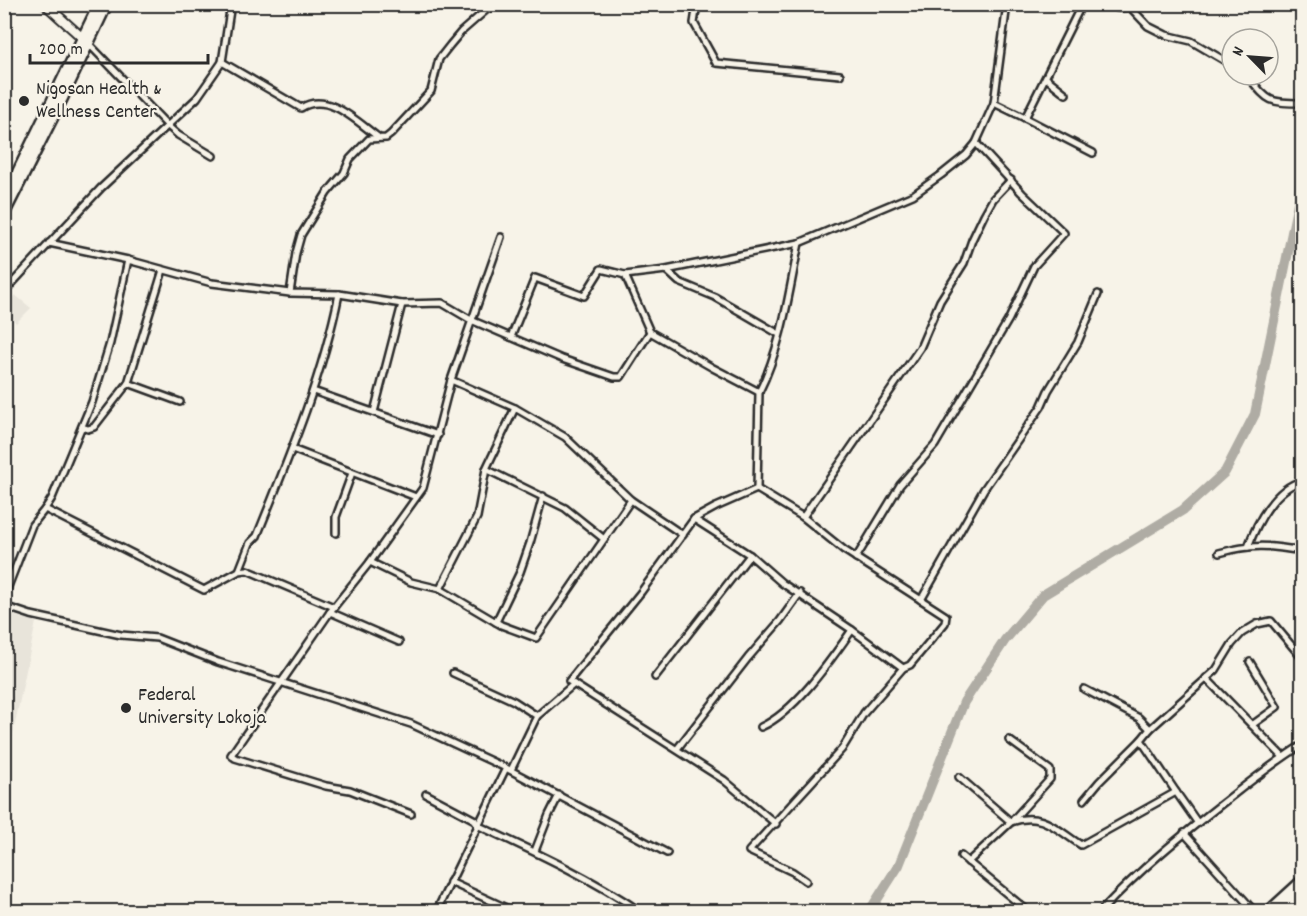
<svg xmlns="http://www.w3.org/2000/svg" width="1307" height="916" font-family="Dekko,sans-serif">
<rect width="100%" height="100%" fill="#f7f3e8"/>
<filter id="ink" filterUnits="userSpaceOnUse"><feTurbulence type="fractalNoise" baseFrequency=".0167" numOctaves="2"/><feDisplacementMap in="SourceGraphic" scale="12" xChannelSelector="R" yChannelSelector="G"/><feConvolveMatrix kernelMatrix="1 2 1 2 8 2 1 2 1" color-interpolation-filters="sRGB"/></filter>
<g filter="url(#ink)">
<g fill="#e8e4da">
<polygon points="15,295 31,308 16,323 4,307"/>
<polygon points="5,613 36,622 6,767 4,767"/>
</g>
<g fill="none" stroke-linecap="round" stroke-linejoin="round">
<polyline stroke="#afaca4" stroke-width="10" points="869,912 899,865 964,702 1005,640 1043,595 1183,510 1225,472 1255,414 1299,198 1302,164"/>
<g stroke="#2b2b2b" stroke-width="10">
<g id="street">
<polyline points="697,4 694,23 716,63 840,75"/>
<polyline points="1102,4 1118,8 1130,7 1148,26 1166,35 1191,41 1232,65"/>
<polyline points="89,44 169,127 178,135 213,156"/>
<path d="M222,62L301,108C328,91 357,122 378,137"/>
<path d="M1247,75C1268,101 1267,103 1302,103"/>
<polyline points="1046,78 1066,94"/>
<polyline points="994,103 1025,118 1082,4"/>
<polyline points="1025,118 1093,153"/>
<polyline points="49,243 128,260 212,283 290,293 339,294 402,304 442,303 471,320 562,359 614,377 621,377 650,332"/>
<polyline points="128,260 110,343 92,402 52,498 45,509 204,590 239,571 247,570 334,607"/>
<polyline points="666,270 679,282 715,297 779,334"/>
<polyline points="4,292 101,188 197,98 222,62 231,4"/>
<polyline points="290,293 296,253 301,235 327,193 344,173 350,159 369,139 386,138 391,134 431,91 439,59 450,45 461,32 493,4"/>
<polyline points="511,337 535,278 584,296 601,269 625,275"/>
<polyline points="451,380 515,408 565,437 631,500 683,535"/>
<polyline points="128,383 180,402"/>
<polyline points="313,391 438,435"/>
<polyline points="759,392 713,368 650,332 625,275 666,270 799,243 913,195 941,175 966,155 976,143 994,103 1007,4"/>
<polyline points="374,412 402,304"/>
<polyline points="82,427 88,429 94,427 128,383 163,270"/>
<polyline points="292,449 416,497"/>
<polyline points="486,469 565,508 604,539"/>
<polyline points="757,489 803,517 844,550 946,616 945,623 910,665 903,668 864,713 842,749 749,851 793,872 806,881"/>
<polyline points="757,489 716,507 694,519 641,592 569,681 724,780 776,824"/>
<path d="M757,489L759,392C782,346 789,292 799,243"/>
<polyline points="803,517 920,348 940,301 964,263 972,240 984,215 993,199 1011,180"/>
<polyline points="694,519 750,555 782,583 852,630 903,668"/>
<polyline points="336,533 336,517 352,473"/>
<path d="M1248,547C1257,522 1275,488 1302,481"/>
<path d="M1219,553C1251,544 1270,545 1302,551"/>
<polyline points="856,558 900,485 935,445 1009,319 1034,266 1064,233 1022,193 976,143"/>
<polyline points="370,562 411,582 440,589 501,625 536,638 631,500"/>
<path d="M239,571L250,543L257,536C289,457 322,378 339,294"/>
<polyline points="440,589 477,517 486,469 515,408"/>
<polyline points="4,597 32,525 45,509"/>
<polyline points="921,600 984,489 1041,407 1048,391 1078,342 1098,294"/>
<polyline points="4,606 31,615 121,635 157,638 218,662 411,724 506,768 436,912"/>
<polyline points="330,612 399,642"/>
<polyline points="496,622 520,572 530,543 543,496"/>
<polyline points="1250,662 1277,707 1252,725"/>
<polyline points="453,673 514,701 537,716"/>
<polyline points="655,677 750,555"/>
<polyline points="1206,678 1283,757"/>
<polyline points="1084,689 1139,718 1150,729"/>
<path d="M761,727C796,711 830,661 852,630"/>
<polyline points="677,749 748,658 780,621 800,593"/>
<polyline points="506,768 667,853"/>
<polyline points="511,770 537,716 574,684"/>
<path d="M959,777L1011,822C1042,811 1056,829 1081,845L1176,792L1197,822"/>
<polyline points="1176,792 1141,740 1150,729 1216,670 1232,644 1242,633 1257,624 1271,621 1302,658"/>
<path d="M426,794L475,820L477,825C533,851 590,877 641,912"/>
<polyline points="1084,800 1099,782 1141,740"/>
<polyline points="411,814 350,790 326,786 235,758 231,755 330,612 370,562 423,488 451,380 501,237"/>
<polyline points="1184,833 1255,912"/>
<polyline points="535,851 549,815 559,795"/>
<polyline points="961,856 1029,912"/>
<polyline points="968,862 1011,822 1050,779 1050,770 1009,740"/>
<polyline points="450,882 515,912"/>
<polyline points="899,908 902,912"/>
<polyline points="722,912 722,911"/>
<path d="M1100,912C1139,870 1183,834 1228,799C1252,780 1276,761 1302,745"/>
</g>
</g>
<g stroke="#2b2b2b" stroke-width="12">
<polyline id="secondary" points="45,4 87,42"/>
</g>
<g stroke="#2b2b2b" stroke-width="14">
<g id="highway">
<polyline points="4,200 99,4"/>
<polyline points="4,214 62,99 107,4"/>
<polyline points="1268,912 1302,881"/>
<polyline points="1280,912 1302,891"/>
</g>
</g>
<use href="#street" stroke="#f7f3e8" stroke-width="5"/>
<use href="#secondary" stroke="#f7f3e8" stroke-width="8"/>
<use href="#highway" stroke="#f7f3e8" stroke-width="9"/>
</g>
</g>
<g fill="#2b2b2b" stroke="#f7f3e8" stroke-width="2">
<circle cx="24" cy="101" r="6"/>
<circle cx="126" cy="708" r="6"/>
</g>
<g text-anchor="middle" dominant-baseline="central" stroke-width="4.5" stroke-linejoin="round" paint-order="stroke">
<g font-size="20" fill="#2b2b2b" stroke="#f7f3e8" text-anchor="start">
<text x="36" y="90">Nigosan Health &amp;<tspan x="36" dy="23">Wellness Center</tspan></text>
<text x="138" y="696">Federal<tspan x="138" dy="23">University Lokoja</tspan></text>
</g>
</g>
<rect width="1307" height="916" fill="none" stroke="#f7f3e8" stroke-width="24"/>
<rect x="12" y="12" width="1283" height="892" fill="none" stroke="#2b2b2b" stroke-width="2" filter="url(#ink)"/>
<g transform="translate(1250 57) rotate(295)"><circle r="28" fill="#f7f3e8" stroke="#a5a39c" stroke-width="1.5"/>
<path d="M0-4.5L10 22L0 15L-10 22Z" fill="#2b2b2b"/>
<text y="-9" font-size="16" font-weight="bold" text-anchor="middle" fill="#2b2b2b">N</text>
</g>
<path d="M30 54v9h178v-9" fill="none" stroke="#2b2b2b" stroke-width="3"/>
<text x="39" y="54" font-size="18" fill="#2b2b2b" stroke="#f7f3e8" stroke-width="4.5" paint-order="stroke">200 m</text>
</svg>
